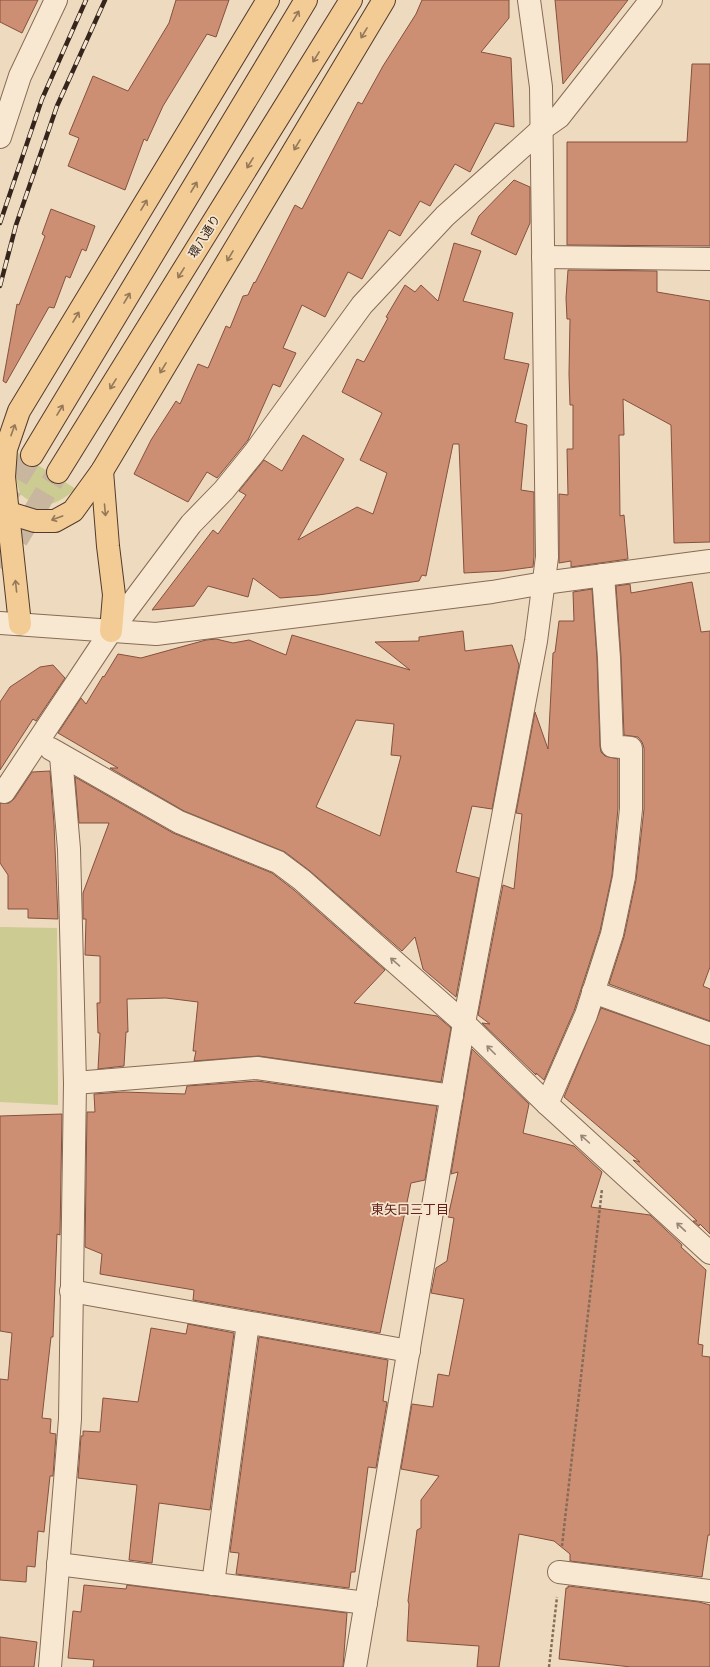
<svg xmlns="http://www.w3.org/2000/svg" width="710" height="1667" font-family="'PT Serif','Noto Sans JP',serif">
<rect width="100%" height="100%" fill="#eedabe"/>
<g fill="#cbcb92">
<path d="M17,452L76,489C56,505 42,512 20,494L14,471Z"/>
<polygon points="0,927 57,928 58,1105 0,1102"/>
</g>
<g fill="#cc8f74" stroke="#85513d" fill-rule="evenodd">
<polygon points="0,0 38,0 22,33 0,22"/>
<polygon points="176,0 229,0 216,37 207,34 163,106 147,141 144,139 125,190 68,166 79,138 69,134 93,76 128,91 169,23"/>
<polygon points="422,0 509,0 509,18 481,52 511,58 514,127 495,123 470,172 455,164 430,206 420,201 400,236 389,230 362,279 348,272 325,317 302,305 283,348 296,353 280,387 273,384 248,440 217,478 207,472 188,502 134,474 151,440 176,401 180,404 198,364 208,368 226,326 230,328 243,296 248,295 254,282 255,283 295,205 302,209 358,102 362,104 383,66 416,14"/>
<polygon points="555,0 628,0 563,84"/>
<polygon points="692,64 710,64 710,246 567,245 567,142 687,142"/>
<polygon points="514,180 530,187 530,223 516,255 471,234 479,216"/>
<polygon points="51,209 95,226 86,251 82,249 70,278 66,276 54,308 49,307 6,383 3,381 17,304 19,305 45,236 42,234"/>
<polygon points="454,243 481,251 463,301 513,313 504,359 529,364 515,422 527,425 521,490 534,492 534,556 533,567 503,571 464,573 459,444 453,444 426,576 422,575 419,581 318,595 280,598 253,578 248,597 208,586 194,606 152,610 213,530 218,534 246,495 239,491 264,460 282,471 303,435 344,459 298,540 357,507 373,514 387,473 360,460 382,413 342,392 357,359 364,362 388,318 386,317 405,285 415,292 421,285 438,301"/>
<polygon points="568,270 657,271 657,292 710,301 710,542 674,543 671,425 623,399 624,435 619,435 620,516 624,515 628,559 571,567 571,561 559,563 559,494 568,495 567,449 573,449 573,405 570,405 569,374 570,319 567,319 566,298"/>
<polygon points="692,582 701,632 710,631 710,967 703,986 710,989 710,1021 609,984 624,937 636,880 644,809 644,748 642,742 638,737 624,735 621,657 616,586 630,584 631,593"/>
<polygon points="592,589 597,659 600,746 601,752 605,756 618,759 618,808 612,875 600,931 574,1011 544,1080 536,1073 536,1075 482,1023 490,1024 478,1015 503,885 514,889 522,814 516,813 535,712 548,749 553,653 555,652 559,621 574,621 573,592"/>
<path d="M463,631L465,651L512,645L519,665L492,809L472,806L456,872L479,878L456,997L423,969L415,937L402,951L310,871L285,852L184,811L110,768H118L58,733L81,698L86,704L103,676L104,677L118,654L141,658L206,640L216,639L233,643L249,640L286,655L292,635L410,670L375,642L419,641V637ZM356,720L394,724L391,755L401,756L380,836L316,807Z"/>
<polygon points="53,665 65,678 36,721 33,719 0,770 0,702 10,687 40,667"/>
<polygon points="50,771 54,824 58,919 28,918 28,909 8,909 8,875 0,863 0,803 9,803 14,799 32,772"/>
<polygon points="75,777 173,833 272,873 294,890 385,970 354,1003 437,1016 451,1028 441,1082 259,1056 194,1061 196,1051 193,1051 198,1002 166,998 127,999 128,1032 126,1032 124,1066 98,1069 100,1033 98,1033 97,1003 100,1003 100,956 85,955 86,919 83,919 83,893 109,823 79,823"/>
<polygon points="601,1008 710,1046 710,1234 700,1224 699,1226 693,1221 697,1221 633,1160 640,1162 564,1097"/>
<polygon points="472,1049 529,1104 523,1133 574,1146 602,1172 591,1207 650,1215 682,1245 681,1247 706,1270 698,1344 703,1345 702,1356 710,1357 710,1535 708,1535 702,1577 570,1561 570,1554 554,1541 519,1534 499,1667 477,1667 479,1646 407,1641 409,1604 408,1601 417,1530 421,1528 421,1500 439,1476 401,1469 412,1404 433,1407 438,1374 449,1376 464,1299 431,1293 436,1268 447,1261 454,1218 448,1217 458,1172 451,1174"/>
<polygon points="257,1081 437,1106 425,1180 411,1183 380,1333 193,1300 194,1290 100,1274 102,1254 85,1247 87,1112 95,1112 94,1094 123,1092 185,1094 187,1086"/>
<polygon points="62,1114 60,1235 57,1234 53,1337 51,1337 42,1418 51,1419 50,1433 56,1434 53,1476 50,1476 44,1532 38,1531 35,1567 27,1566 26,1582 0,1580 0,1379 8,1380 12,1333 0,1331 0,1116"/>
<polygon points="188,1324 234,1333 210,1510 159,1503 152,1563 129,1560 137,1485 78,1478 81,1436 83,1436 83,1431 100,1432 103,1398 138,1402 151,1328 186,1334"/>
<polygon points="259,1337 388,1360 383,1401 387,1402 376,1468 368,1467 355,1572 351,1572 349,1588 236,1574 239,1553 230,1552"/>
<polygon points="84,1585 126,1589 127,1585 347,1613 343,1667 93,1667 94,1660 68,1658 73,1611 81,1612"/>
<polygon points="568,1586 699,1602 710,1605 710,1667 631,1667 559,1659 566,1588 568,1588"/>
<polygon points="0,1637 37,1642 34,1667 0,1667"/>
</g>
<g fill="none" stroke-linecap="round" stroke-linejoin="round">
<g stroke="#c9b69e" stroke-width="22" stroke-dasharray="22 11" stroke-linecap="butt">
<polyline points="0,507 32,455"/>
<polyline points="0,568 58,472"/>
</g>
<g stroke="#866b57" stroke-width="24">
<g id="minor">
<polyline points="0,137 20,76 56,0"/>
<polyline points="543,257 710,259"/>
<polyline points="0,623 156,634 492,592 544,583 710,561"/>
<polyline points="51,749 179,822 278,862 302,880 464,1023 547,1104 710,1253"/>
<polyline points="4,792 111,631 191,524 224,490 254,453 362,305 445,216 542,129 559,117 651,0"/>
<polyline points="593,992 710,1034"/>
<polyline points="75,1083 257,1068 452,1096"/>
<polyline points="547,1104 586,1015 612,934 624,877 631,809 631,748 612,746 609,658 603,575"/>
<polyline points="71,1291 409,1351"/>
<polyline points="58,1564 366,1603"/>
<polyline points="559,1572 710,1591"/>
<polyline points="213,1584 248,1323"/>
<polyline points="50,1667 70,1419 75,1083 69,849 61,756"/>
<polyline points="355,1667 464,1023 536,641 547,557 541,87 529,0"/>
</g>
</g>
<g stroke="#533a2c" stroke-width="24">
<g id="major">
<polyline points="32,455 306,0"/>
<polyline points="102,471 108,546 114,595 111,631"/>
<polyline points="58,472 351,0"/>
<polyline points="9,513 35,521 55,521 73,511 102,471 384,0"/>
<polyline points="20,624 4,477 6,449 19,411 268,0"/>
</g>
</g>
<g stroke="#866b57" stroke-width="2.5" stroke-dasharray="3 2" stroke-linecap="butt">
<polyline points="562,1546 602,1189"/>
<polyline points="549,1667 557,1597"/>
</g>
<use href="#minor" stroke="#f9e8d1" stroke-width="22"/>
<use href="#major" stroke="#f2cb95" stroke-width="22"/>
<g stroke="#35251c" stroke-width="4.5">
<g id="rail">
<polyline points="0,223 42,99 86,0"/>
<polyline points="0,286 16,225 57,106 105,0"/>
</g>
</g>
<use href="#rail" stroke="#f5e5ce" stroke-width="3" stroke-dasharray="9" stroke-linecap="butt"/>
</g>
<defs><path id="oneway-shaft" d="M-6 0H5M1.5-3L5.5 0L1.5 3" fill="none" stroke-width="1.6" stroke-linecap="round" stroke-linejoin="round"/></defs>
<g stroke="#947858">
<use href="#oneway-shaft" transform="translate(296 16) rotate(-59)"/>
<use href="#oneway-shaft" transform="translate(364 33) rotate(121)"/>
<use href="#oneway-shaft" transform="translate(316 57) rotate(122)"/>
<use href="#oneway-shaft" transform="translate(297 145) rotate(121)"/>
<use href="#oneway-shaft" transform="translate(250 163) rotate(122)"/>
<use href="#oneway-shaft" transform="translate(194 187) rotate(-59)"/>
<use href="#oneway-shaft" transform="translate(144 205) rotate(-59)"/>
<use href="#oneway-shaft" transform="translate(230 256) rotate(121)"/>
<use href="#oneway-shaft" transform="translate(181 273) rotate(122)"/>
<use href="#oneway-shaft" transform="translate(127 298) rotate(-59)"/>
<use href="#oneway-shaft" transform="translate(76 317) rotate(-59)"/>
<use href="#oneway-shaft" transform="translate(163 368) rotate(121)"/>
<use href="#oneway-shaft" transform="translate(113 384) rotate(122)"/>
<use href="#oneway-shaft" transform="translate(60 410) rotate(-59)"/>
<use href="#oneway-shaft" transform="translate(13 430) rotate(-70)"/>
<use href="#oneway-shaft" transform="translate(105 510) rotate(85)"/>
<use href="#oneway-shaft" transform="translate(57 518) rotate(160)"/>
<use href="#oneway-shaft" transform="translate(16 586) rotate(-96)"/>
</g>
<g stroke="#978676">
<use href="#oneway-shaft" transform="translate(395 962) rotate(-139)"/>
<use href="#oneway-shaft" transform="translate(491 1050) rotate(-135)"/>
<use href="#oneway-shaft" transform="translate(585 1139) rotate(-138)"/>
<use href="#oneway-shaft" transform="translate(681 1227) rotate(-137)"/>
</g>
<g text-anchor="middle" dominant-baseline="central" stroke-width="3.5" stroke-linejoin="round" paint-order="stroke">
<g font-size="12" fill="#35251c" stroke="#f5e5ce">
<text transform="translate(204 236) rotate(-58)">環八通り</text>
</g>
<g font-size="13" fill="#62221b" stroke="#f5e5ce">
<text x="410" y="1209">東矢口三丁目</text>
</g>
</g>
</svg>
